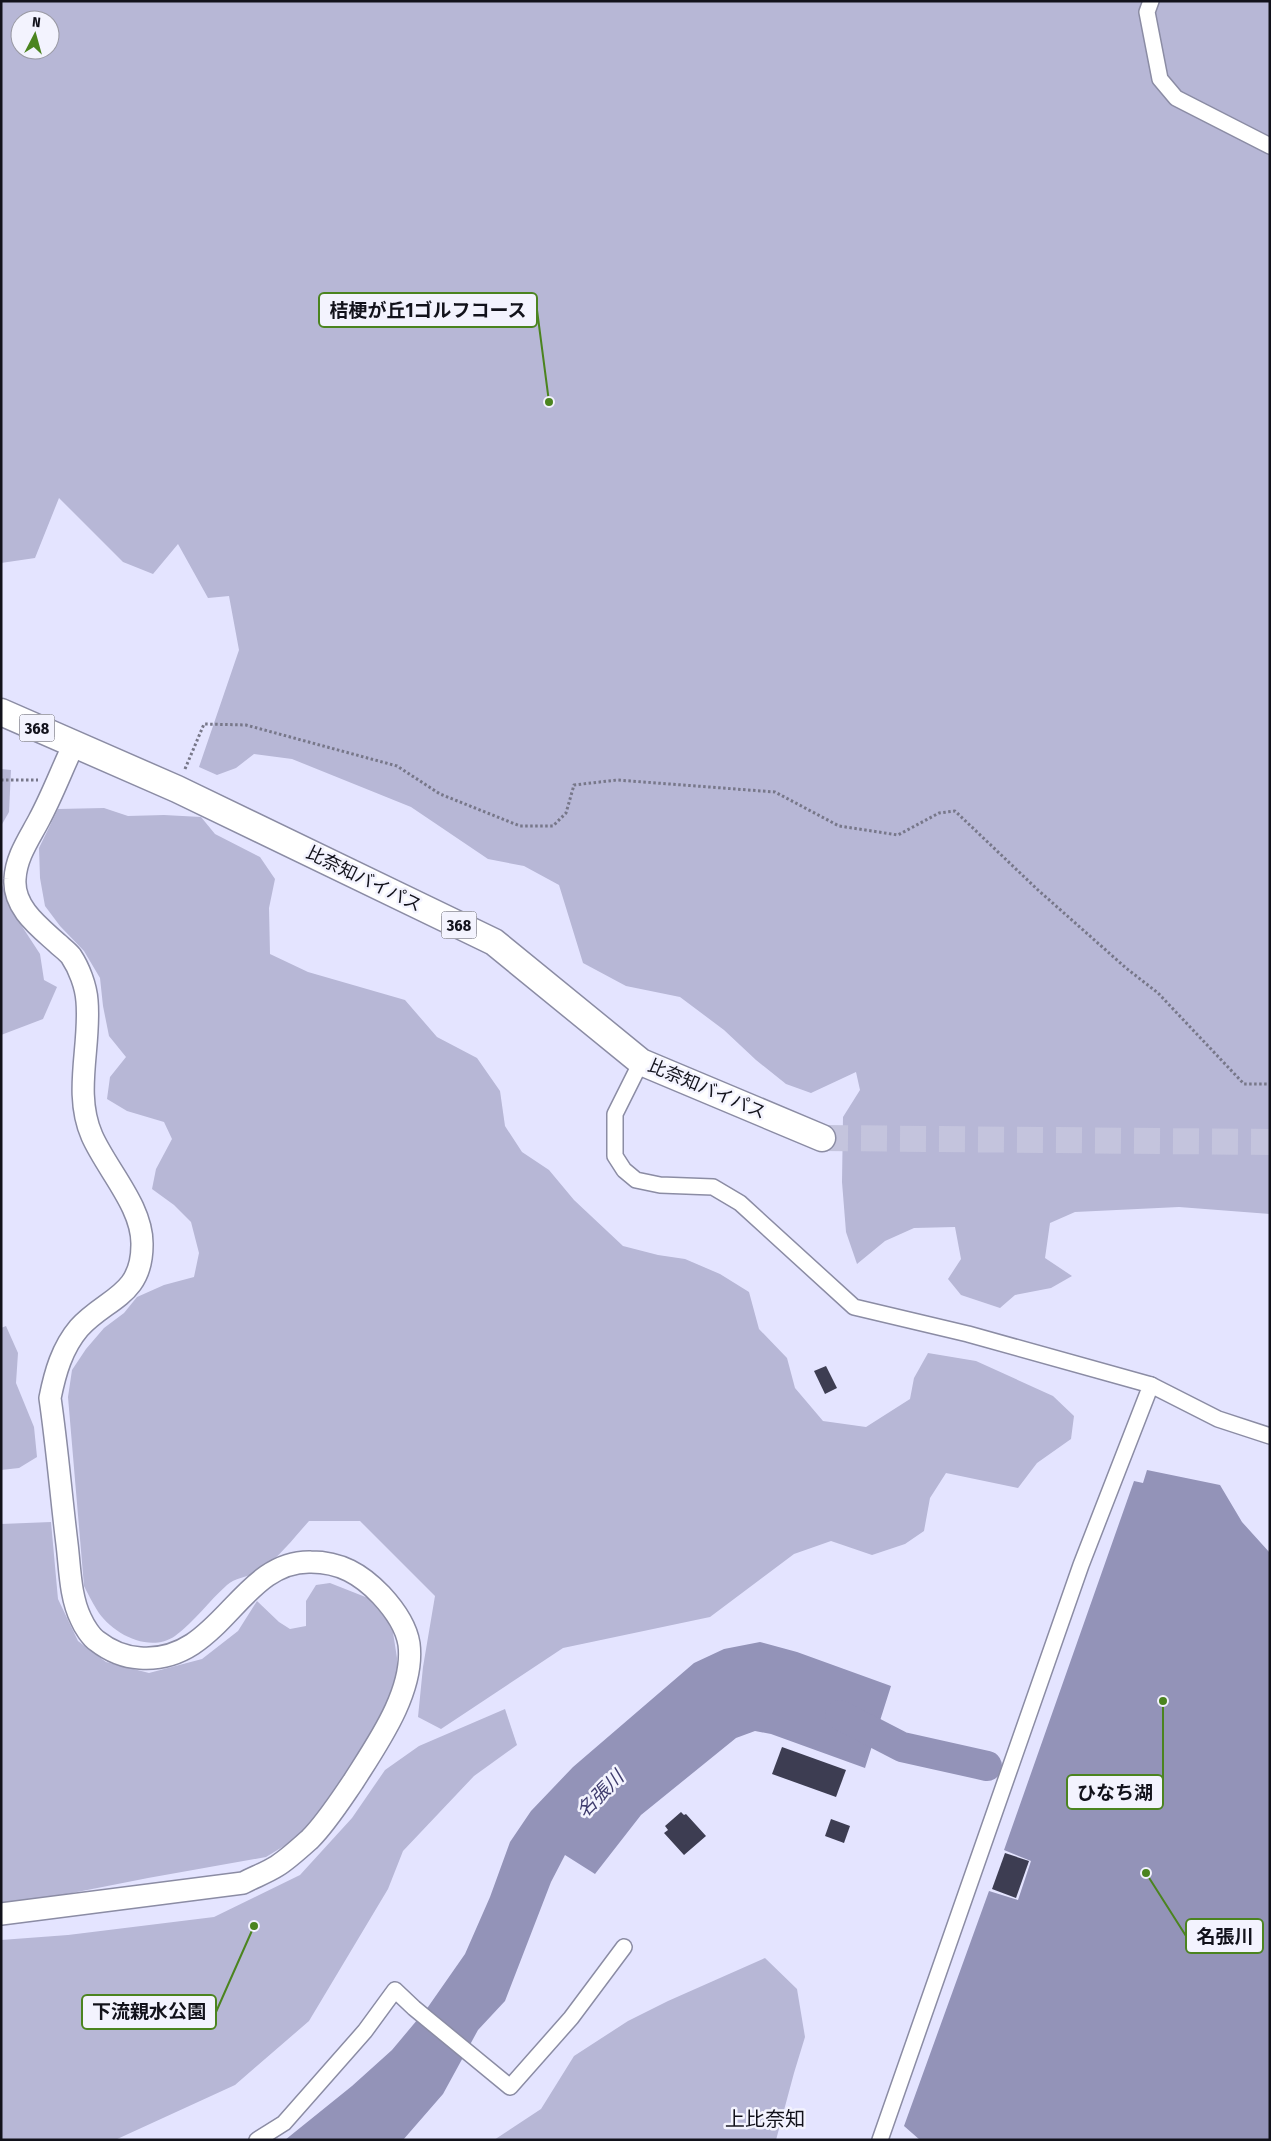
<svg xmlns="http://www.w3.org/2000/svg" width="1271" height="2141" font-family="'Fira Sans Condensed','Noto Sans JP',sans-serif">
<rect width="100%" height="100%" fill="#e4e4ff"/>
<g fill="#b7b7d6" fill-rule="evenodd">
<path d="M1,1H1270V1214L1179,1207L1075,1212L1050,1223L1045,1258L1072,1276L1051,1288L1015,1295L1000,1308L961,1295L948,1279L961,1259L955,1227L914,1228L885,1241L857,1264L846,1232L842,1182L843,1117L860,1090L856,1072L811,1093L786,1084L756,1060L724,1030L680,997L626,986L583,963L559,885L524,866L488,859L411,807L292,759L254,754L236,768L217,775L199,767L239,650L229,596L208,598L178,544L153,574L123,562L59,498L35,558L1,563ZM20,20H50V50H20Z"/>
<polygon points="1,769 11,770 9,812 1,826"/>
<path d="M104,808L128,816L164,815L201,817L215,834L260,857L275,879L269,908L270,954L308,972L405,1000L437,1037L477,1058L500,1091L505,1126L522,1152L549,1170L574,1200L623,1246L658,1255L685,1259L720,1274L749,1292L759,1329L787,1358L795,1388L823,1421L866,1427L910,1399L914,1378L928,1353L976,1361L1053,1396L1074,1416L1071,1439L1037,1463L1018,1488L946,1473L930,1498L924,1531L905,1544L872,1555L831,1541L794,1554L710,1617L563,1648L441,1729L418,1717L423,1667L435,1596L360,1521H309C294,1538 280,1556 261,1570C251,1577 236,1577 227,1585C209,1601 195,1621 175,1636C149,1654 111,1633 97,1610C92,1602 88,1594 84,1586L68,1397L72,1370L86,1349L104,1328L124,1313L137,1297L164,1285L194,1277L199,1253L191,1222L174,1205L152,1189L156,1169L172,1139L164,1122L127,1111L107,1099L110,1077L126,1057L109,1036L103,1006L100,978L84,951L60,926L45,906L40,878L39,848L58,809Z"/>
<polygon points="1,882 12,911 40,954 44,980 57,987 43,1019 1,1035"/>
<polygon points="6,1326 18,1353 16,1383 34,1427 37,1457 19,1468 1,1470 1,1328"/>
<polygon points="51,1522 58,1599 78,1641 106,1662 149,1673 202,1659 238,1631 257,1601 279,1622 290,1629 306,1626 306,1601 316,1585 330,1583 368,1598 392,1626 397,1658 397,1682 370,1740 329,1804 297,1838 266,1857 148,1878 1,1907 1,1524"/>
<polygon points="505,1709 517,1745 474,1776 403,1851 388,1889 309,2021 235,2085 115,2140 1,2140 1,1940 68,1935 214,1917 300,1875 352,1818 385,1770 419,1746"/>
<polygon points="765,1958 797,1989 805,2037 794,2073 776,2140 494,2140 541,2109 574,2056 628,2021 668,2001"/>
</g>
<g fill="#9393b8">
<polygon points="1147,1470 1220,1485 1242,1522 1270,1553 1270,2140 920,2140 904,2126 989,1891 1018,1900 1031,1861 1004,1850 1134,1481 1143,1483"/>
<polygon points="760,1642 797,1652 891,1686 865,1768 771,1734 755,1731 736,1738 641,1815 595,1874 565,1855 551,1882 505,2001 478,2030 443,2094 403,2140 285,2140 352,2086 392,2050 428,2007 465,1954 490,1897 510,1842 531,1811 573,1767 694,1663 724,1649"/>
</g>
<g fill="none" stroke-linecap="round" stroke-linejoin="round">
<polyline stroke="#9393b8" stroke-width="30" points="840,1715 902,1747 987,1766"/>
</g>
<g fill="#3d3d52">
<polygon points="826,1366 837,1388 825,1394 814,1371"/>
<polygon points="782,1747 846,1770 836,1797 772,1774"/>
<polygon points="681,1812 684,1815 686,1814 706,1836 684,1855 664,1833 668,1830 665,1826"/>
<polygon points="831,1819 850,1826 844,1843 825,1836"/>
<polygon points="1005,1853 1029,1861 1016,1898 992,1889"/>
</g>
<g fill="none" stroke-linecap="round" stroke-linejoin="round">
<polyline stroke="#c4c4dd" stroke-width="26" stroke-dasharray="26 13" stroke-linecap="butt" points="822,1138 1270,1142"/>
<g stroke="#8b8ca4" stroke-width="18">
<g id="street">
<polyline points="1151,1 1147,12 1160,79 1176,98 1270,146"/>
<polyline points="641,1062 615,1114 615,1156 624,1170 636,1180 660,1185 713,1187 740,1203 854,1307 968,1334 1151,1385 1081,1565 880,2140"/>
<polyline points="1151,1385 1218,1419 1270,1436"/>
<polyline points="257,2140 284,2123 365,2031 395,1990 414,2008 510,2087 571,2018 624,1947"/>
</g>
</g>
<g stroke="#8b8ca4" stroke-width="24">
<path id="secondary" d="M1,1914L243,1883C254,1877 266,1873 277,1866C288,1859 300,1848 310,1839C326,1823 340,1801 353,1782C377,1744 415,1691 409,1644C406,1625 394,1609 381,1595C361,1574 340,1562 311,1562C239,1560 221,1664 140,1658C124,1657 111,1652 97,1641C91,1637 84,1626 81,1619C70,1597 70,1568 67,1544C61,1495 57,1446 50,1398C55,1373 62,1348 79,1328C106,1298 142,1296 142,1245C143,1207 107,1170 92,1136C73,1093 91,1046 87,1001C86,986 79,968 71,956C67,951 61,947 57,943C38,926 13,907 15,879C16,857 29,839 39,820C52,796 62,769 74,744"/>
</g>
<g stroke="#8b8ca4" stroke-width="29">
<polyline id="highway" points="1,712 177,789 494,942 641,1062 822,1138"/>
</g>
<g stroke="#777789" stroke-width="3" stroke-dasharray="2.5 2.5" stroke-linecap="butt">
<polyline points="185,769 204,724 246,725 397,766 440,794 520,826 553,826 566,813 574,785 617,780 775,792 839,826 898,835 939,813 955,811 1038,890 1126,968 1158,993 1244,1084 1270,1084"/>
<polyline points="1,780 38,780"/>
</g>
<use href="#street" stroke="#fff" stroke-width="15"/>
<use href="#secondary" stroke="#fff" stroke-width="21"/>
<use href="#highway" stroke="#fff" stroke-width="26"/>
</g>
<g text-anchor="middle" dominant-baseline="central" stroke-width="5" stroke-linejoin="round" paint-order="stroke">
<g fill="#f3f3fe" stroke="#56565f" stroke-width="1">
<rect x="19.5" y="714.5" width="35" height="27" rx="4"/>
<rect x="441.5" y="911.5" width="35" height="27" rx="4"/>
</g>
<g font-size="16" font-weight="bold" fill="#12121b">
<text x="37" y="728">368</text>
<text x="459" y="925">368</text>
</g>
<g font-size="18" fill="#12121b" stroke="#f3f3fe">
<text transform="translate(364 879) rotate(26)">比奈知バイパス</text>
<text transform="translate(707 1089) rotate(23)">比奈知バイパス</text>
</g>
<g font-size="19" font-style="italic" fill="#3f3c6e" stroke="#f3f3fe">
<text transform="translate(600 1794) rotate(-45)">名張川</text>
</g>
<g font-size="20" fill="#12121b" stroke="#f3f3fe">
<text x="765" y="2119">上比奈知</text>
</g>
</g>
<path fill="none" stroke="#4b841f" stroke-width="2" d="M549 402L537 310M1163 1701L1163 1792M1146 1873L1186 1936M254 1926L216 2012"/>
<g fill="#4b841f" stroke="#f3f3fe" stroke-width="2">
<circle cx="549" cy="402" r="5"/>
<circle cx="1163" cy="1701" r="5"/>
<circle cx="1146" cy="1873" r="5"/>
<circle cx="254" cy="1926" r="5"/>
</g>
<g fill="#f3f3fe" stroke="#4b841f" stroke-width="2">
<rect x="319" y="293" width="218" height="34" rx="5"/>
<rect x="1067" y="1775" width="96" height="34" rx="5"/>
<rect x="1186" y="1919" width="77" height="34" rx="5"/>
<rect x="82" y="1995" width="134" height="34" rx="5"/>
</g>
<g font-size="19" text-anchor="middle" font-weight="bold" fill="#12121b">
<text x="428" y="317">桔梗が丘1ゴルフコース</text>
<text x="1115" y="1799">ひなち湖</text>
<text x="1225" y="1943">名張川</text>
<text x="149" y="2018">下流親水公園</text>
</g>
<rect width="1271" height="2141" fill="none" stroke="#12121b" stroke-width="5"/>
<g transform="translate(35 35) rotate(6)"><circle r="24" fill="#f3f3fe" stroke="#9999a3"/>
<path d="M0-4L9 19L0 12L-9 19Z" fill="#4b841f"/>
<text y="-8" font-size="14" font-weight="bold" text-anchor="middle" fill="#12121b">N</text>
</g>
</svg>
